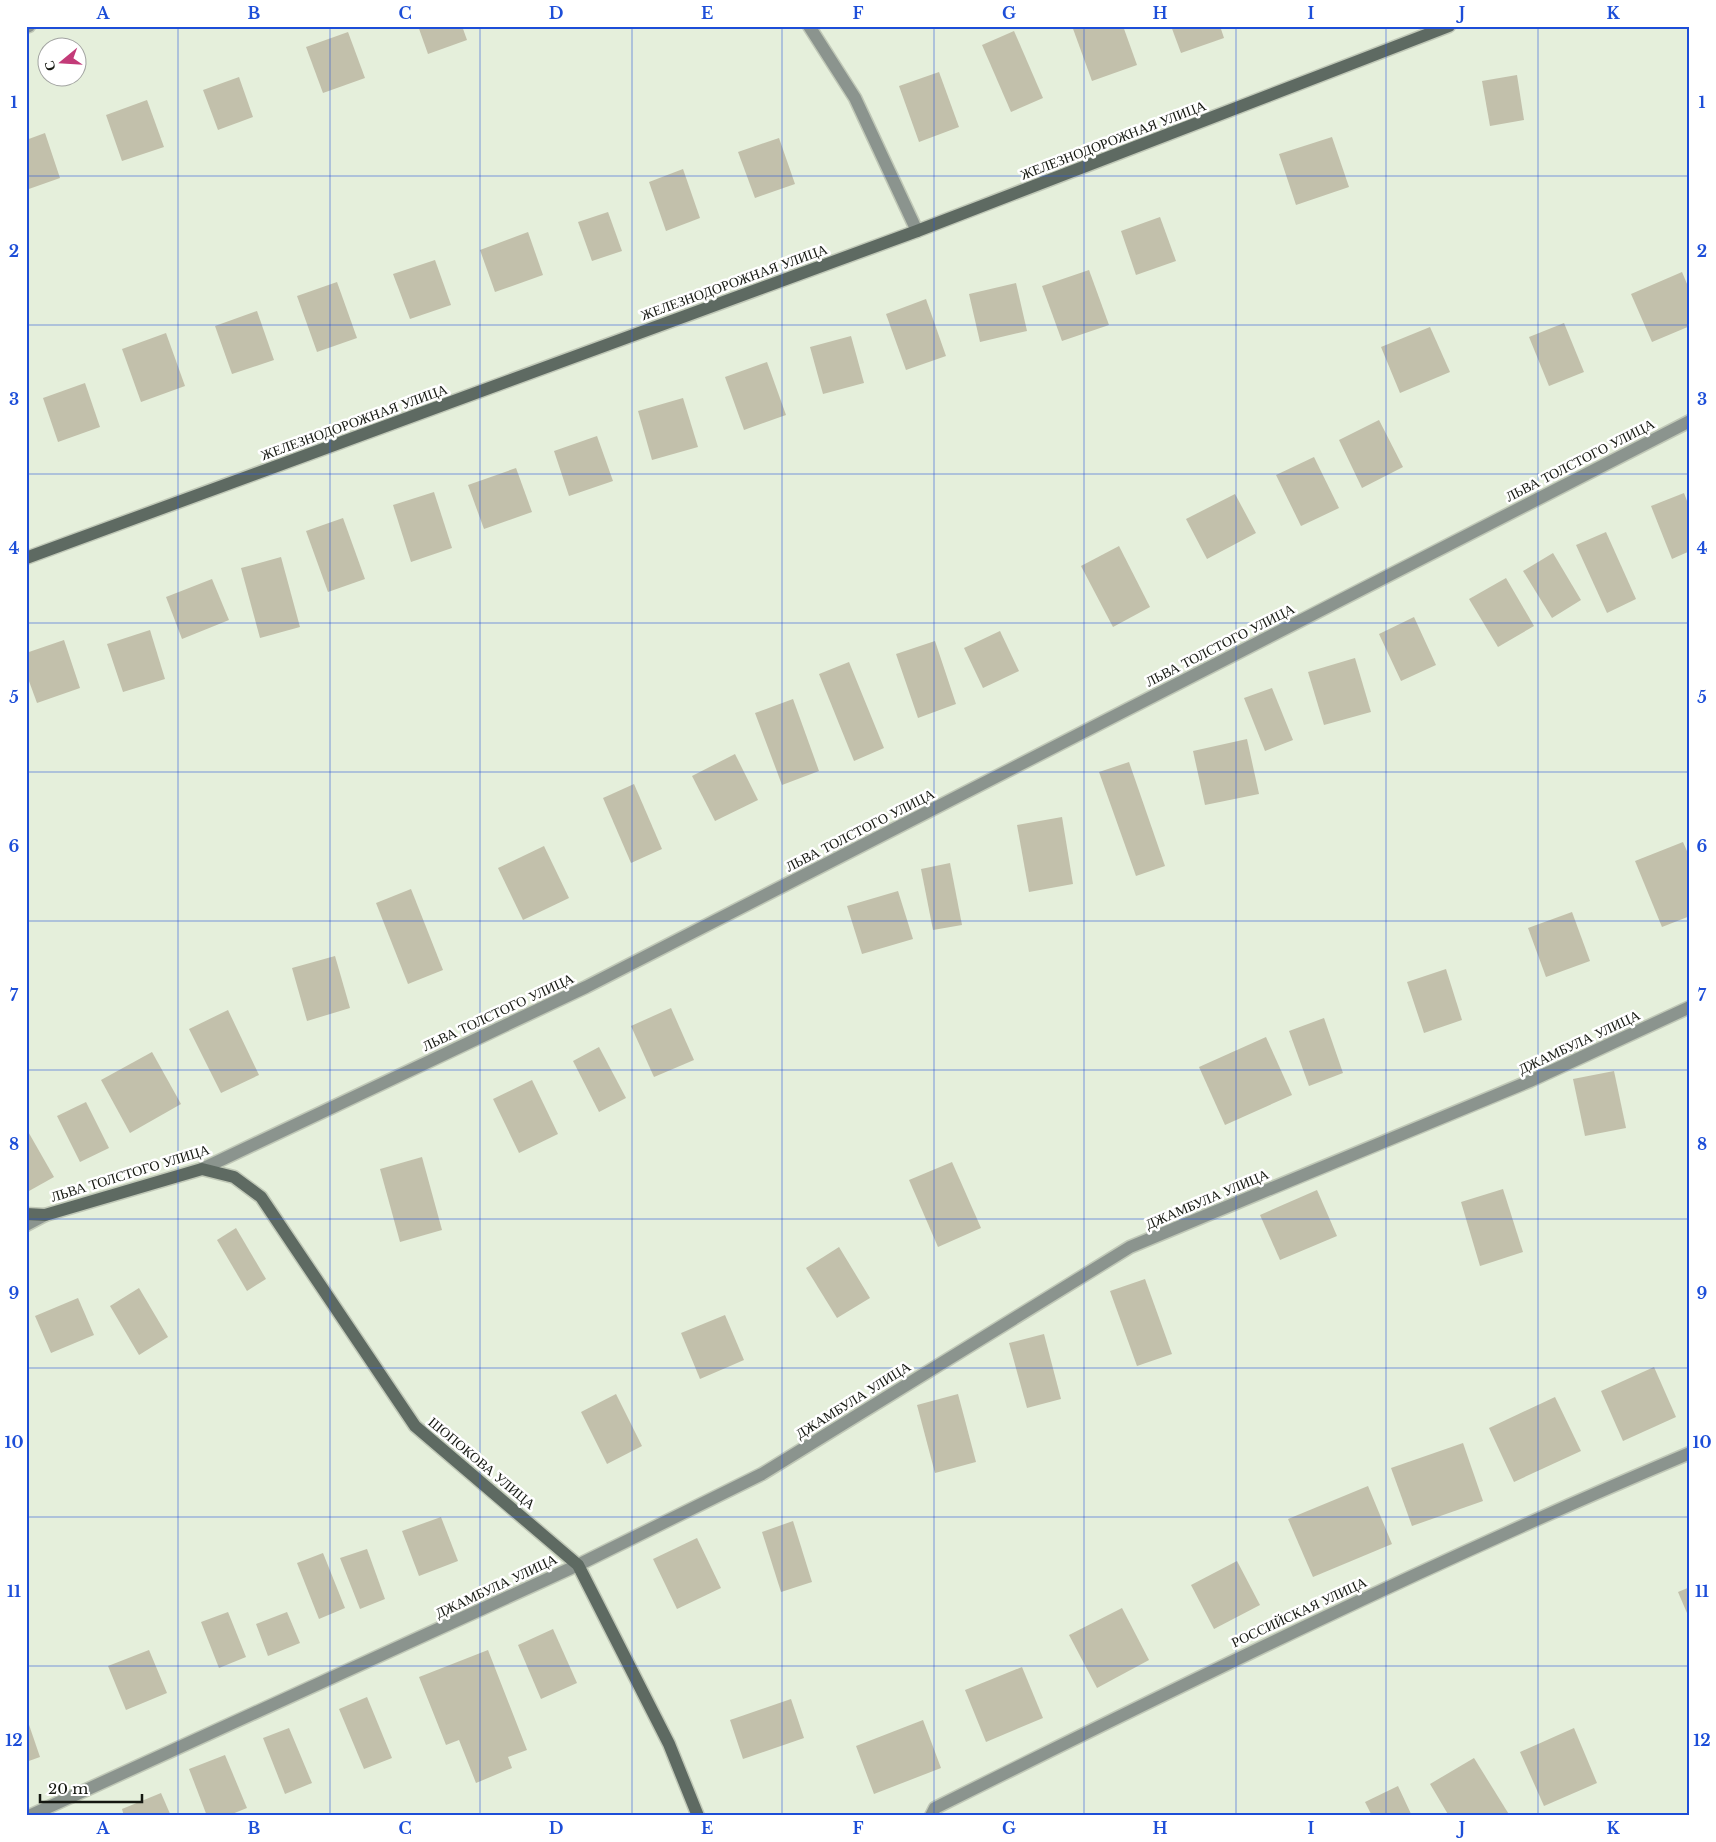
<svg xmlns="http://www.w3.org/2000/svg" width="1716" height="1842" font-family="'Libre Baskerville',serif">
<rect width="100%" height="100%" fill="#e5efdb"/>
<g fill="#c2c0ab">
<polygon points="418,26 462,26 467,40 428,54"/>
<polygon points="1072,26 1123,26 1137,65 1092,81"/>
<polygon points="1171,26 1220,26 1224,38 1181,53"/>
<polygon points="1014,31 1043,98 1011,112 982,45"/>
<polygon points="348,32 365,78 323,93 306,47"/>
<polygon points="939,72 959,127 919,142 899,86"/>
<polygon points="1517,75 1524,120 1490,126 1482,81"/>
<polygon points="239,77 253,117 218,130 203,90"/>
<polygon points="147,100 164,147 122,161 106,115"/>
<polygon points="45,133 60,178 26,190 26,140"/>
<polygon points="1332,137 1349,187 1296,205 1279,154"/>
<polygon points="779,138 795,184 755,198 738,152"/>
<polygon points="683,169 700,218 666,231 649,182"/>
<polygon points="608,212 622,251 592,261 578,222"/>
<polygon points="1160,217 1176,261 1136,275 1121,231"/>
<polygon points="528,232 543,275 495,292 480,250"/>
<polygon points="435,260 451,305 410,319 393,274"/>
<polygon points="1089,270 1109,325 1062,341 1042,286"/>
<polygon points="1682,272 1690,291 1690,326 1652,342 1631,294"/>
<polygon points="337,282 357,338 317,352 297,296"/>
<polygon points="1016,283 1027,331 980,342 969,294"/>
<polygon points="926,299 946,356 906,370 886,314"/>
<polygon points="257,311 274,360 232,374 215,326"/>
<polygon points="1564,323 1584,372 1549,386 1529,337"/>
<polygon points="1430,327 1450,372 1400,393 1381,347"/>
<polygon points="166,333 185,386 141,402 122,349"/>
<polygon points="851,336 864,383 823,394 810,347"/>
<polygon points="767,362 786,415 744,430 725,377"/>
<polygon points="85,383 100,427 58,442 43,398"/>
<polygon points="683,398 698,447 652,460 638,411"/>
<polygon points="1379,420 1403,467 1362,488 1339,440"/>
<polygon points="597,436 613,481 569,496 554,451"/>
<polygon points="1314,457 1339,508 1301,526 1276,475"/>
<polygon points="516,468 532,512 484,529 468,485"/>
<polygon points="434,492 452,548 411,562 393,505"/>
<polygon points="1684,493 1690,509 1690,551 1672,559 1651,506"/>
<polygon points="1235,494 1256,533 1207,559 1186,519"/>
<polygon points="343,518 365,579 328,592 306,531"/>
<polygon points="1606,532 1636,599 1607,613 1576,545"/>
<polygon points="1119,546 1150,607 1113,627 1081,566"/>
<polygon points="1553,553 1581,600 1552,618 1523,571"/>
<polygon points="281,557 300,627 260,638 241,568"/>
<polygon points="1506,578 1534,626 1498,647 1469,599"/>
<polygon points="212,579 229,620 182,639 166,597"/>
<polygon points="1414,617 1436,665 1401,681 1379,634"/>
<polygon points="150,630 165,679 123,692 107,644"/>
<polygon points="1000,631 1019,671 983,688 964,648"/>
<polygon points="64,640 80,688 37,703 26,673 26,653"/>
<polygon points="935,641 956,704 918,718 896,654"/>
<polygon points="1355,658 1371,712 1324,725 1308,672"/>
<polygon points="849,662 884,748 854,761 819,674"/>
<polygon points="1272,688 1293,740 1265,751 1244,698"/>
<polygon points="793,699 819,771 782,785 755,713"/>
<polygon points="1247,739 1259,794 1205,805 1193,751"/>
<polygon points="735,754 758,800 715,821 692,776"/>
<polygon points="1129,762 1165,866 1136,876 1099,772"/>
<polygon points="634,784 662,849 631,863 603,798"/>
<polygon points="1062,817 1073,884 1029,892 1017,825"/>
<polygon points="1683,842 1690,858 1690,916 1662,927 1635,861"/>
<polygon points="544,846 569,898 523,920 498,868"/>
<polygon points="950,863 962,925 933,930 921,869"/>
<polygon points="411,889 443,970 408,984 376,903"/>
<polygon points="898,891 913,939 862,954 847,906"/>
<polygon points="1572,912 1590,961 1546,977 1528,928"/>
<polygon points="335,956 350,1008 307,1021 292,968"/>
<polygon points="1446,969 1462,1020 1424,1033 1407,982"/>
<polygon points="671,1008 694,1060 654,1077 631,1026"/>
<polygon points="228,1010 259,1075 221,1093 189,1029"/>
<polygon points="1324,1018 1343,1073 1309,1086 1289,1031"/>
<polygon points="1266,1037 1292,1095 1225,1125 1199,1067"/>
<polygon points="599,1047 626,1098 599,1112 573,1061"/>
<polygon points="152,1052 181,1104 130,1133 101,1080"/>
<polygon points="1614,1071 1626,1128 1585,1136 1573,1079"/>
<polygon points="532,1080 558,1134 519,1153 493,1099"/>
<polygon points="86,1102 109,1148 80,1162 57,1116"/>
<polygon points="26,1128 54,1177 29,1191 26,1186"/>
<polygon points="422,1157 442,1230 400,1242 380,1169"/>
<polygon points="952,1162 981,1228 938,1247 909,1180"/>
<polygon points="1503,1189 1523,1252 1480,1266 1461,1202"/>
<polygon points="1317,1190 1337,1236 1280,1260 1260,1215"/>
<polygon points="236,1228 266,1279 247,1291 217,1240"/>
<polygon points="839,1247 870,1298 837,1318 806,1268"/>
<polygon points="1145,1279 1172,1354 1137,1366 1110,1291"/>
<polygon points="139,1288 168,1337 139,1355 110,1306"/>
<polygon points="78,1298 94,1335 51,1353 35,1316"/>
<polygon points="725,1315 744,1360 700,1379 681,1333"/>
<polygon points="1044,1334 1061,1399 1027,1408 1009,1343"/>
<polygon points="1654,1367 1676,1417 1623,1441 1601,1391"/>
<polygon points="616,1394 642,1446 607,1464 581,1412"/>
<polygon points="958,1394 976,1462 935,1473 917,1405"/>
<polygon points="1555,1397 1581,1451 1514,1482 1489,1428"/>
<polygon points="1463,1443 1483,1501 1412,1526 1391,1468"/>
<polygon points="1368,1486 1392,1544 1313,1577 1288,1519"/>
<polygon points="441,1517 458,1561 419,1576 402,1531"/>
<polygon points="793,1521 812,1582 781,1592 762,1532"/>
<polygon points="697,1538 721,1588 677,1609 653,1559"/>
<polygon points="367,1549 385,1599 360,1609 340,1558"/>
<polygon points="323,1553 345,1608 319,1619 297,1563"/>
<polygon points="1237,1561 1260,1605 1214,1629 1191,1585"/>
<polygon points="1690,1587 1690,1620 1678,1592"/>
<polygon points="1122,1608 1149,1660 1097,1688 1069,1635"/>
<polygon points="228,1612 246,1657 219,1668 201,1622"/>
<polygon points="287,1612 300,1643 268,1656 256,1624"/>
<polygon points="553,1629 577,1683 541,1699 518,1645"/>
<polygon points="149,1650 167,1693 126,1710 108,1666"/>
<polygon points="488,1650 527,1750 508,1757 512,1768 476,1783 459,1740 446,1745 419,1677"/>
<polygon points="1022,1667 1043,1718 986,1742 965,1690"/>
<polygon points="367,1697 392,1758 364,1769 339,1709"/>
<polygon points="791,1699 804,1738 743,1759 730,1720"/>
<polygon points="26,1716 40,1757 26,1762"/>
<polygon points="923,1720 941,1768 874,1794 856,1746"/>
<polygon points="289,1728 312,1783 285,1794 263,1738"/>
<polygon points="1574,1728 1597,1783 1544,1806 1520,1752"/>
<polygon points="225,1755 247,1808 227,1816 207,1816 189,1769"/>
<polygon points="1474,1758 1510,1816 1449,1816 1430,1784"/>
<polygon points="1398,1786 1412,1816 1372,1816 1365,1802"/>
<polygon points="161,1793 171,1816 124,1816 122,1809"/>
</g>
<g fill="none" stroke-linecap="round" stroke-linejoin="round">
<g stroke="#c0c8b7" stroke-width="15">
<g id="street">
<polyline points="809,26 855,98 917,231"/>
<polyline points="26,27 29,26"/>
<polyline points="202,1169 586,987 1690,421"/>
<polyline points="26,1225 45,1215"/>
<polyline points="29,1816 578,1565 762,1474 1130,1247 1530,1081 1690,1007"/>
<path d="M931,1816L935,1808C1184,1684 1433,1561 1690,1453"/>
</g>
</g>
<g stroke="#c0c8b7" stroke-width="15">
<g id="secondary">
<polyline points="26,558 917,231 1449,26"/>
<polyline points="26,1214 45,1215 202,1169 234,1177 261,1197 415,1426 578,1565 669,1744 698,1816"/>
</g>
</g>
<use href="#street" stroke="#8b948e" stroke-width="12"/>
<use href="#secondary" stroke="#5e6a62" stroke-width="12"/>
</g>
<path fill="none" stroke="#1d4ed8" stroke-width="1" stroke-opacity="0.55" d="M178,26V1816M330,26V1816M480,26V1816M632,26V1816M782,26V1816M934,26V1816M1084,26V1816M1236,26V1816M1386,26V1816M1538,26V1816M26,176H1690M26,325H1690M26,474H1690M26,623H1690M26,772H1690M26,921H1690M26,1070H1690M26,1219H1690M26,1368H1690M26,1517H1690M26,1666H1690"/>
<g text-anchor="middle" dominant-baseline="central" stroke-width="5" stroke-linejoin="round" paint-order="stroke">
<g font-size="14" fill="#151811" stroke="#fff">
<text transform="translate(1113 140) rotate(-21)">ЖЕЛЕЗНОДОРОЖНАЯ УЛИЦА</text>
<text transform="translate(734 282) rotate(-20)">ЖЕЛЕЗНОДОРОЖНАЯ УЛИЦА</text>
<text transform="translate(354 422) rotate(-20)">ЖЕЛЕЗНОДОРОЖНАЯ УЛИЦА</text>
<text transform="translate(1580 460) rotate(-27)">ЛЬВА ТОЛСТОГО УЛИЦА</text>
<text transform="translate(1220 645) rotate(-27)">ЛЬВА ТОЛСТОГО УЛИЦА</text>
<text transform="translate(860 830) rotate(-27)">ЛЬВА ТОЛСТОГО УЛИЦА</text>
<text transform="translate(498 1012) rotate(-25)">ЛЬВА ТОЛСТОГО УЛИЦА</text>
<text transform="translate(1579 1042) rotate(-25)">ДЖАМБУЛА УЛИЦА</text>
<text transform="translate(130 1173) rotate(-17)">ЛЬВА ТОЛСТОГО УЛИЦА</text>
<text transform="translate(1207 1199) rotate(-23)">ДЖАМБУЛА УЛИЦА</text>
<text transform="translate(853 1400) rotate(-32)">ДЖАМБУЛА УЛИЦА</text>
<text transform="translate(482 1463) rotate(40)">ШОПОКОВА УЛИЦА</text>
<text transform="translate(496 1586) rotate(-25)">ДЖАМБУЛА УЛИЦА</text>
<text transform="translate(1299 1612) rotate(-25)">РОССИЙСКАЯ УЛИЦА</text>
</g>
</g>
<rect width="1716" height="1842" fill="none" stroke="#ffffff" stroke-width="55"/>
<g transform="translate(62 62) rotate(252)"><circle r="24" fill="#ffffff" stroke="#a1a3a0"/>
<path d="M0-4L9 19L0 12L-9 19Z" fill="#c33b78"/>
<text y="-8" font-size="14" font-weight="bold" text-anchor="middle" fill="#151811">С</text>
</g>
<path d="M40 1794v8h102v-8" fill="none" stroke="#151811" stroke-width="2.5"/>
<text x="48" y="1794" font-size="15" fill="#151811" stroke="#ffffff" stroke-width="4" paint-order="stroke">20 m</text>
<rect x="28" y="28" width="1660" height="1786" fill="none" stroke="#1d4ed8" stroke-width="2"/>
<g font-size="16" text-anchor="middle" font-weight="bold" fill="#1d4ed8">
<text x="103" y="19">A</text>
<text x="254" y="19">B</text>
<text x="405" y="19">C</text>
<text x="556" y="19">D</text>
<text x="707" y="19">E</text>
<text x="858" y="19">F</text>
<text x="1009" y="19">G</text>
<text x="1160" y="19">H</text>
<text x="1311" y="19">I</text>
<text x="1462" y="19">J</text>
<text x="1613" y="19">K</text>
<text x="14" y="108">1</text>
<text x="1702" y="108">1</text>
<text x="14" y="257">2</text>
<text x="1702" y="257">2</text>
<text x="14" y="405">3</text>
<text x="1702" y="405">3</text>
<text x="14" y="554">4</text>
<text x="1702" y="554">4</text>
<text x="14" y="703">5</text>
<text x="1702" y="703">5</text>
<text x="14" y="852">6</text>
<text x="1702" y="852">6</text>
<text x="14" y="1001">7</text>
<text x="1702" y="1001">7</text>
<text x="14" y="1150">8</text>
<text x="1702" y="1150">8</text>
<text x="14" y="1299">9</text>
<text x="1702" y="1299">9</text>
<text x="14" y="1448">10</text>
<text x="1702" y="1448">10</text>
<text x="14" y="1597">11</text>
<text x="1702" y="1597">11</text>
<text x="14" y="1746">12</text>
<text x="1702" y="1746">12</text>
<text x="103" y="1834">A</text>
<text x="254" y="1834">B</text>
<text x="405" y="1834">C</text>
<text x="556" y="1834">D</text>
<text x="707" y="1834">E</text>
<text x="858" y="1834">F</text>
<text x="1009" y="1834">G</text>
<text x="1160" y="1834">H</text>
<text x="1311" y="1834">I</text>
<text x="1462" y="1834">J</text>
<text x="1613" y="1834">K</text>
</g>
</svg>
